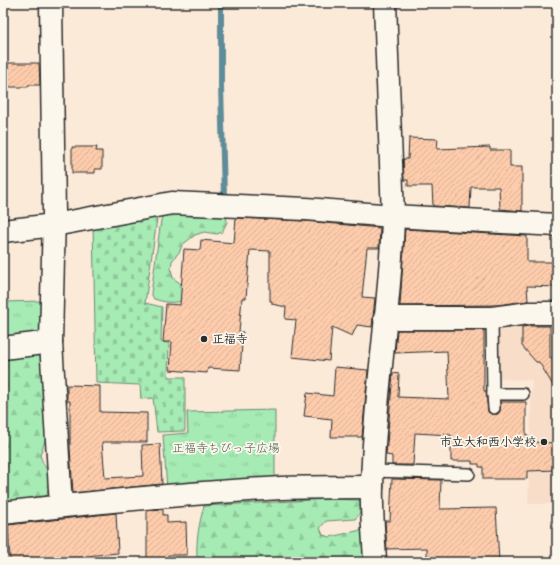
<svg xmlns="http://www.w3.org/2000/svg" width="560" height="565" font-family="Itim,'Klee One',sans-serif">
<defs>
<pattern id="grass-tufts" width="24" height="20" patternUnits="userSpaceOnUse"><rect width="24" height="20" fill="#a6eab4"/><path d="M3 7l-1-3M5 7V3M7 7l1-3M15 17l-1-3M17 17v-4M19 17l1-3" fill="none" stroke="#8fc99b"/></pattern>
<pattern id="forest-firs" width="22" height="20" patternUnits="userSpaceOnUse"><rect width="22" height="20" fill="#a6eab4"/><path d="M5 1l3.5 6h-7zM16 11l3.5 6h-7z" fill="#8fc99b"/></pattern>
<pattern id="cemetery-stones" width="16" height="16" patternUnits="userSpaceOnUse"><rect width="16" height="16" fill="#a6eab4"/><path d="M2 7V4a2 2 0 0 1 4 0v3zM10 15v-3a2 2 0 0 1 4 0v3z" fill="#8fc99b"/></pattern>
<pattern id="building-hatch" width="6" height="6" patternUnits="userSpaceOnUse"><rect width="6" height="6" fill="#fdccac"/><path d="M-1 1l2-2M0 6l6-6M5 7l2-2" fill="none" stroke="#d9af94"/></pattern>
</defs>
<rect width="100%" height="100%" fill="#fcead9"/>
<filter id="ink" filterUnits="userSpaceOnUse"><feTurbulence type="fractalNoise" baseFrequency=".025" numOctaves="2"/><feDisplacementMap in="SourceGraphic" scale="8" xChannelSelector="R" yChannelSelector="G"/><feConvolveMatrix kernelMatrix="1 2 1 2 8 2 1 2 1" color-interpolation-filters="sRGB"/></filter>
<g filter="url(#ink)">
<polygon fill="#f8ddc9" points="557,318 557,562 551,562 553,504 528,504 532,380 499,379 498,321"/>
<g fill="url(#grass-tufts)" stroke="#688a70">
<polygon points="41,301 41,333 3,342 3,302"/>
<polygon points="275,410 275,483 167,489 163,435 188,433 187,412"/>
</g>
<g fill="url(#forest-firs)" stroke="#688a70">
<path d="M172,211L226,215L227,222L222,232L217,234L204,232L195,235L182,245L180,251L172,261L171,269L173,278L184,286L187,299C175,304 167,303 154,299L151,293L161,220L163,216Z"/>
<path d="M30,355L41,356L46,438L40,455C42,461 44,465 47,470C50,476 49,491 46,497L15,503L9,500L4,491L3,483V358Z"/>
<path d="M329,499L359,500C362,509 361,513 355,519L326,521L320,528L323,535L330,537L361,530L365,533L366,562H299L297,560L282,562H201L197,558C196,539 199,524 204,506Z"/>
</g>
<polygon fill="url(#cemetery-stones)" stroke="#688a70" points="158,212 145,303 162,307 161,342 169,343 168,377 185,377 185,431 157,432 153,398 141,399 140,385 96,383 93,223"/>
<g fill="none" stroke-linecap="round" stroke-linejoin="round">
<polyline stroke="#5f8c99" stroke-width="6" points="221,3 221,86 224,196"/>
</g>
<g fill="url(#building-hatch)" stroke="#2b2b2b">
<polygon points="3,63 39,63 40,85 28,85 28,87 3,87"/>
<polygon points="409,138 438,139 437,149 490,147 490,150 510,150 510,167 522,167 522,211 500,209 499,187 471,187 470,208 433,206 432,186 408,186 408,180 404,180 403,159 408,159"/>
<polygon points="72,147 97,147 96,151 102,151 102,169 95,169 95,173 72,173"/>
<polygon points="236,218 305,221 380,228 379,248 367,248 362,297 375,298 372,327 357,325 352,336 332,327 329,361 292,357 296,320 285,319 286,307 272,304 272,301 270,301 270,251 250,250 246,298 242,298 239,332 243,332 240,370 208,368 207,373 170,370 172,342 163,342 166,304 180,305 184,249 200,250 201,240 234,243"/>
<polygon points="405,229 527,236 527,262 557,262 557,287 527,286 528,301 497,305 400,306"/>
<polygon points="530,326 550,326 550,358 557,358 557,392 539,362 536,362 522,346 522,327"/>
<polygon points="397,330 484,330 484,391 486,391 488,412 491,414 498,414 500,411 501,402 526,402 526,435 528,435 528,442 557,443 557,470 527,471 527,479 483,479 483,467 479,467 479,464 472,464 472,461 451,461 451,435 415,433 413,465 392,465 392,456 386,455 393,373 399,374 398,397 449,399 447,351 395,353"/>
<polygon points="335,367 368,370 362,437 331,437 332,419 304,416 307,393 333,396"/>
<polygon points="67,385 100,386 100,412 147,413 147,442 102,442 105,478 143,476 142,445 160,444 162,484 73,493 70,448 70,401 67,401"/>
<polygon points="392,479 441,480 440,509 496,508 499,562 427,562 427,548 387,549 385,521 390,521"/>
<polygon points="163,509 163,515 167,515 167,523 186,522 187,555 168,555 168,560 147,561 147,510"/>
<polygon points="116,513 118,553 86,556 86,561 65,562 10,562 8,525"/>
</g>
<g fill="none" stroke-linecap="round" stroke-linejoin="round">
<g stroke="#2b2b2b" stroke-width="14">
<g id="service">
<polyline points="492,318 493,394 523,394"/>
<polyline points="493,394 494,408"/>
<polyline points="373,471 469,474"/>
</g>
</g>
<g stroke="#2b2b2b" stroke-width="25">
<g id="minor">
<polyline points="51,3 54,215 51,342 61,506"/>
<polyline points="3,231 54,225 172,203 306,209 393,216 557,225"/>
<polyline points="385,318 492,318 529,313 557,313"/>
<polyline points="3,348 51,342"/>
<path d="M3,513C95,502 188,493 281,488C311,487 341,487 372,487"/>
<path d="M375,562C374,537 371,511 372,486C374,395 391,306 393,216L385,3"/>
</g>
</g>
<use href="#service" stroke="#fbf7ec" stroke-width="11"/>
<use href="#minor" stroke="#fbf7ec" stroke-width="22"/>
</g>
</g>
<g fill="#2b2b2b" stroke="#fbf7ec" stroke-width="1.5">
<circle cx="204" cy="339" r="4"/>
<circle cx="544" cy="442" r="4"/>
</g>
<g text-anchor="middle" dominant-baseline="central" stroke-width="3.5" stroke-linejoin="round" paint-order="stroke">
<g font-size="12" font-weight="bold" fill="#2b2b2b" stroke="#fbf7ec" text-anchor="start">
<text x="212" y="339">正福寺</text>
<text x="536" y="442" text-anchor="end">市立大和西小学校</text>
</g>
<g font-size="12" fill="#4a5b4d" stroke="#fbf7ec">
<text x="226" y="448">正福寺ちびっ子広場</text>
</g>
</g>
<rect width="560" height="565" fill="none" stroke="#fbf7ec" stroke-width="16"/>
<rect x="8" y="8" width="544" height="549" fill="none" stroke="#2b2b2b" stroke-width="1.5" filter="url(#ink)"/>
</svg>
